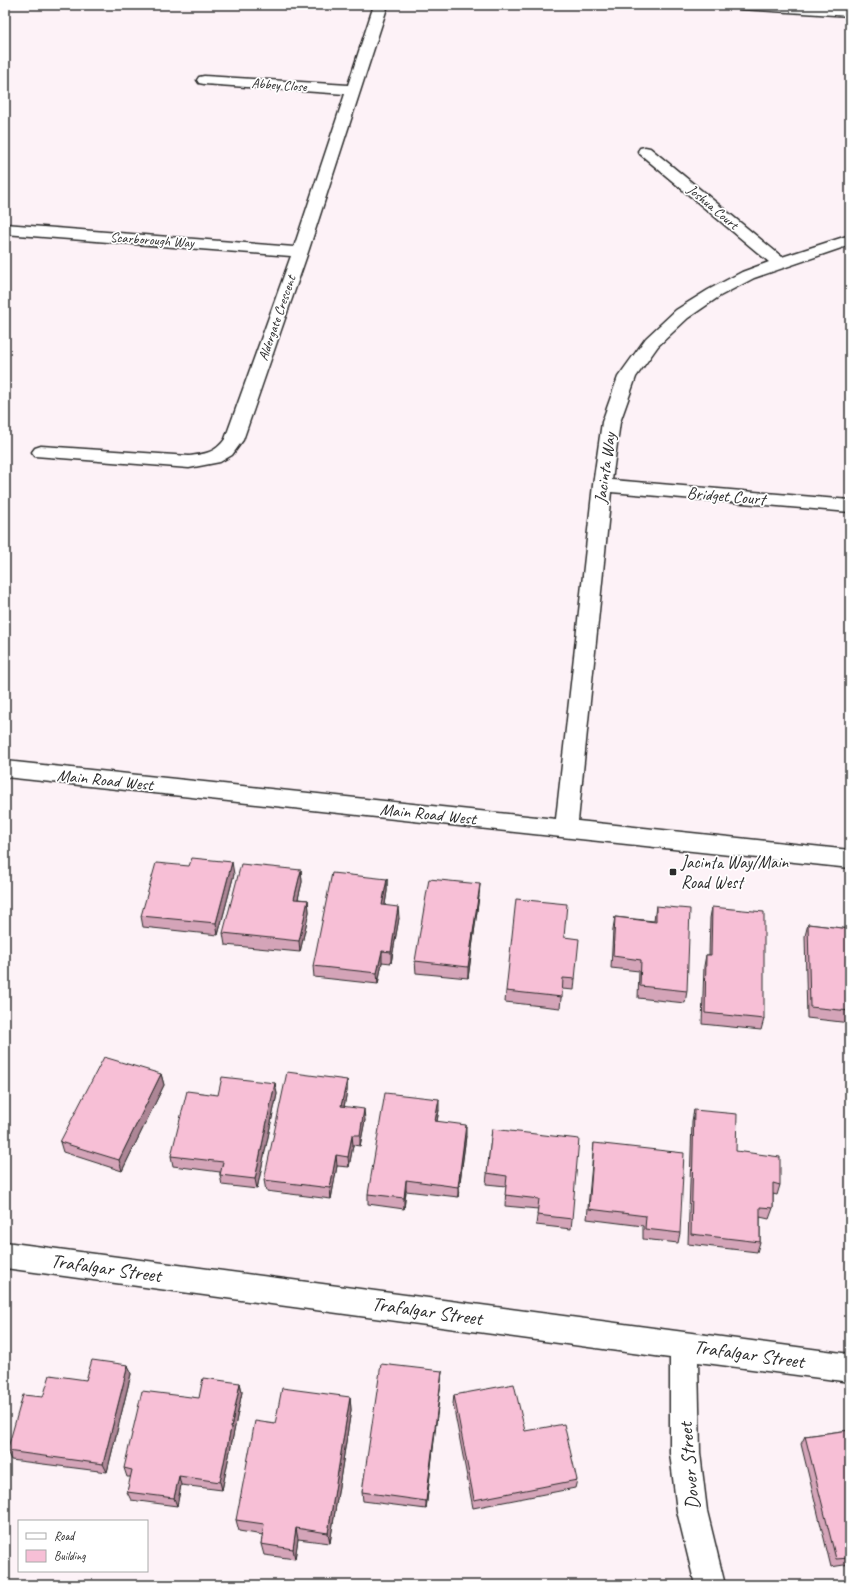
<svg xmlns="http://www.w3.org/2000/svg" width="855" height="1590" font-family="Caveat,sans-serif">
<rect width="100%" height="100%" fill="#fdf2f7"/>
<filter id="ink" filterUnits="userSpaceOnUse"><feTurbulence type="fractalNoise" baseFrequency=".025" numOctaves="2"/><feDisplacementMap in="SourceGraphic" scale="8" xChannelSelector="R" yChannelSelector="G"/><feConvolveMatrix kernelMatrix="1 2 1 2 8 2 1 2 1" color-interpolation-filters="sRGB"/></filter>
<g filter="url(#ink)">
<g fill="none" stroke-linecap="round" stroke-linejoin="round">
<g stroke="#2b2b2b" stroke-width="3">
<g id="minor">
<path d="M374,5H388L308,252L243,440L232,455L220,462L189,468L35,456L32,452L35,448L41,446L189,456C205,454 215,453 225,439L291,256L5,234V224L294,247L345,94L204,84L199,83L197,80L199,77L204,76L348,85Z"/>
<polygon points="733,5 803,5 850,8 850,16 740,9 735,8"/>
<polygon points="645,147 650,148 782,257 850,235 850,245 754,278 720,296 688,318 658,346 636,377 620,422 612,480 850,500 850,512 611,492 578,821 850,850 850,868 5,777 5,761 556,819 593,485 602,422 618,377 646,338 676,310 708,290 742,272 769,262 640,154 638,151 640,148"/>
<polygon points="5,1242 850,1354 850,1382 698,1362 700,1453 707,1511 725,1585 695,1585 677,1511 670,1453 670,1358 5,1268"/>
</g>
</g>
<use href="#minor" fill="#fff" fill-rule="evenodd"/>
</g>
<g fill="#d4a4b8" stroke="#2b2b2b">
<polygon points="301,870 302,882 298,899 308,900 309,912 300,952 225,945 223,933"/>
<polygon points="234,874 218,935 143,927 141,916"/>
<polygon points="387,879 387,891 385,905 399,918 391,963 382,962 378,984 314,977 313,966"/>
<polygon points="479,896 468,978 416,973 415,961"/>
<polygon points="656,906 687,991 685,1003 638,998 639,971 611,968 613,929 615,917 654,921"/>
<polygon points="712,907 764,1019 761,1030 702,1024 704,966 706,955 709,955 710,918"/>
<polygon points="808,924 850,929 850,1023 807,1018 805,936"/>
<polygon points="564,937 575,979 574,990 562,989 560,1008 505,1002 506,991"/>
<polygon points="161,1074 164,1085 122,1171 63,1152 60,1142"/>
<polygon points="347,1080 347,1091 344,1107 365,1120 360,1146 353,1145 349,1167 337,1166 331,1199 266,1191 264,1180"/>
<polygon points="275,1083 277,1094 257,1189 222,1185 220,1175 220,1172 173,1166 171,1156 218,1095"/>
<polygon points="439,1110 437,1121 466,1136 458,1197 406,1191 404,1209 368,1204 368,1194"/>
<polygon points="694,1110 736,1151 780,1185 777,1195 773,1194 773,1208 769,1219 760,1217 760,1242 757,1252 688,1244 692,1121"/>
<polygon points="492,1129 572,1219 571,1229 536,1225 538,1209 505,1206 506,1186 486,1184"/>
<polygon points="594,1143 680,1233 678,1243 643,1239 643,1226 587,1219 593,1153"/>
<polygon points="128,1365 131,1374 107,1472 11,1460 7,1451 43,1397 86,1380"/>
<polygon points="442,1371 441,1380 426,1509 363,1501 362,1492"/>
<polygon points="240,1383 242,1392 222,1490 181,1485 177,1506 131,1500 127,1492 131,1477 127,1477 124,1468 199,1398"/>
<polygon points="454,1395 525,1431 577,1480 575,1488 473,1508 453,1404"/>
<polygon points="350,1397 351,1410 330,1543 298,1539 295,1559 264,1555 261,1544 263,1535 239,1531 236,1520 275,1424"/>
<polygon points="850,1430 850,1564 831,1567 801,1444 805,1436"/>
</g>
<g fill="#ad8696" stroke="#2b2b2b">
<polygon points="232,862 234,874 218,935 216,923"/>
<polygon points="301,870 302,882 295,911 294,899"/>
<polygon points="387,879 387,891 383,917 382,905"/>
<polygon points="480,884 479,896 468,978 468,967"/>
<polygon points="308,900 309,912 300,952 299,941"/>
<polygon points="398,907 399,918 391,963 391,952"/>
<polygon points="382,951 382,962 378,984 377,973"/>
<polygon points="161,1074 164,1085 122,1171 119,1160"/>
<polygon points="347,1080 347,1091 342,1117 341,1106"/>
<polygon points="275,1083 277,1094 257,1189 255,1179"/>
<polygon points="439,1099 439,1110 435,1132 435,1121"/>
<polygon points="364,1109 365,1120 360,1146 360,1135"/>
<polygon points="466,1125 466,1136 458,1197 458,1187"/>
<polygon points="352,1135 353,1145 349,1167 348,1157"/>
<polygon points="336,1155 337,1166 331,1199 330,1188"/>
<polygon points="406,1180 406,1191 404,1209 404,1198"/>
<polygon points="128,1365 131,1374 107,1472 103,1464"/>
<polygon points="442,1371 441,1380 426,1509 426,1501"/>
<polygon points="240,1383 242,1392 222,1490 220,1482"/>
<polygon points="350,1397 351,1410 330,1543 328,1533"/>
<polygon points="179,1476 181,1485 177,1506 174,1498"/>
<polygon points="296,1528 298,1539 295,1559 293,1549"/>
</g>
<g fill="#f7bfd6" stroke="#2b2b2b">
<polygon points="192,858 232,862 216,923 141,916 156,863 189,866"/>
<polygon points="241,864 301,870 294,899 308,900 299,941 223,933"/>
<polygon points="332,873 387,879 382,905 398,907 391,952 382,951 377,973 313,966"/>
<polygon points="429,879 480,884 468,967 415,961"/>
<polygon points="516,899 567,904 564,937 579,939 575,979 563,978 562,997 506,991"/>
<polygon points="656,906 690,909 687,991 640,986 641,960 613,956 615,917 656,922"/>
<polygon points="712,907 764,912 764,1019 705,1013 706,955 711,955"/>
<polygon points="808,924 850,929 850,1011 810,1007"/>
<polygon points="104,1057 161,1074 119,1160 60,1142"/>
<polygon points="287,1072 347,1080 341,1106 364,1109 360,1135 352,1135 348,1157 336,1155 330,1188 264,1180"/>
<polygon points="222,1077 275,1083 255,1179 220,1175 223,1162 171,1156 187,1091 218,1095"/>
<polygon points="385,1093 439,1099 435,1121 466,1125 458,1187 406,1180 404,1198 368,1194"/>
<polygon points="694,1110 737,1114 736,1151 780,1157 780,1185 773,1183 773,1208 760,1207 760,1242 691,1234"/>
<polygon points="492,1129 579,1139 572,1219 537,1215 539,1199 505,1195 507,1176 487,1173"/>
<polygon points="594,1143 684,1153 680,1233 645,1229 646,1216 589,1209"/>
<polygon points="92,1360 128,1365 103,1464 7,1451 23,1395 43,1397 50,1375 86,1380"/>
<polygon points="381,1364 442,1371 426,1501 362,1492"/>
<polygon points="203,1378 240,1383 220,1482 179,1476 174,1498 127,1492 132,1470 124,1468 142,1391 199,1398"/>
<polygon points="514,1384 525,1431 564,1424 577,1480 474,1500 454,1395"/>
<polygon points="282,1388 350,1397 328,1533 296,1528 293,1549 261,1544 264,1524 236,1520 255,1421 275,1424"/>
<polygon points="850,1430 850,1558 836,1559 805,1436"/>
</g>
</g>
<rect fill="#2b2b2b" stroke="#fff" stroke-width="1.5" x="669" y="868" width="8" height="8" rx="2"/>
<g text-anchor="middle" dominant-baseline="central" stroke-width="3.5" stroke-linejoin="round" paint-order="stroke">
<g font-size="14" fill="#2b2b2b" stroke="#fff">
<text transform="translate(279 85) rotate(4)">Abbey Close</text>
<text transform="translate(713 207) rotate(40)">Joshua Court</text>
<text transform="translate(152 240) rotate(4)">Scarborough Way</text>
<text transform="translate(277 318) rotate(-71)">Aldergate Crescent</text>
</g>
<g font-size="17" fill="#2b2b2b" stroke="#fff">
<text transform="translate(605 468) rotate(-82)">Jacinta Way</text>
<text transform="translate(726 496) rotate(5)">Bridget Court</text>
<text transform="translate(105 780) rotate(6)">Main Road West</text>
<text transform="translate(428 814) rotate(6)">Main Road West</text>
</g>
<g font-size="17" fill="#2b2b2b" stroke="#fff" text-anchor="start">
<text x="681" y="862">Jacinta Way/Main<tspan x="681" dy="20">Road West</tspan></text>
</g>
<g font-size="20" fill="#2b2b2b" stroke="#fff">
<text transform="translate(106 1268) rotate(8)">Trafalgar Street</text>
<text transform="translate(427 1311) rotate(8)">Trafalgar Street</text>
<text transform="translate(749 1354) rotate(8)">Trafalgar Street</text>
<text transform="translate(689 1466) rotate(-95)">Dover Street</text>
</g>
</g>
<rect width="855" height="1590" fill="none" stroke="#fff" stroke-width="20"/>
<rect x="10" y="10" width="835" height="1570" fill="none" stroke="#2b2b2b" stroke-width="1.5" filter="url(#ink)"/>
<rect x="18" y="1520" width="130" height="52" fill="#ffffff" stroke="#aaaaaa"/>
<rect x="26" y="1533" width="20" height="6" fill="#ffffff" stroke="#aaaaaa"/>
<text x="54" y="1540" font-size="12" fill="#2b2b2b">Road</text>
<rect x="26" y="1550" width="20" height="12" fill="#f7bfd6" stroke="#aaaaaa"/>
<text x="54" y="1560" font-size="12" fill="#2b2b2b">Building</text>
</svg>
